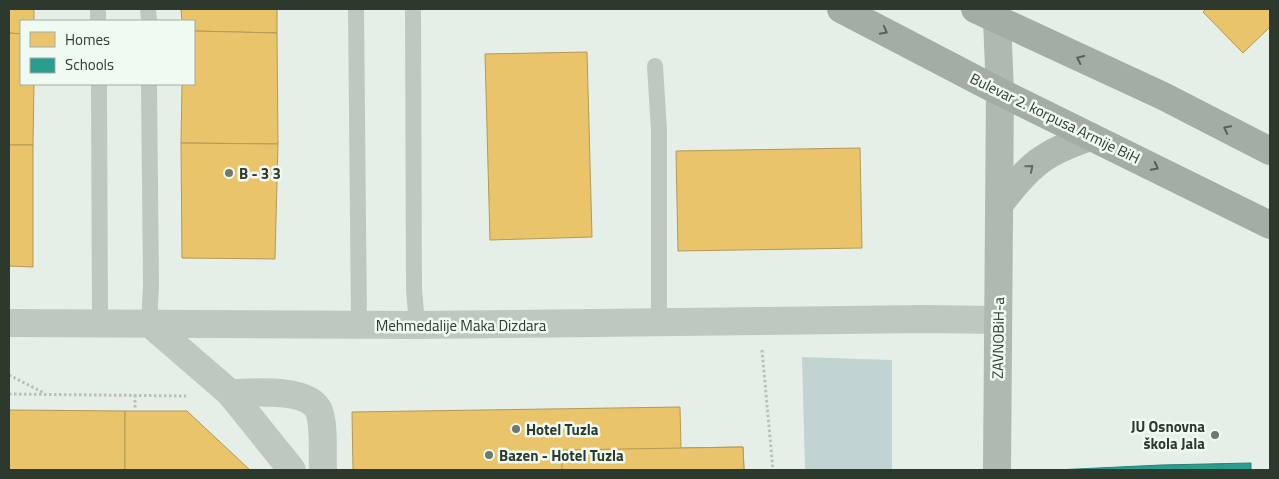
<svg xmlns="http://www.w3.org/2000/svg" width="1279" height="479" font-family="'Titillium Web',sans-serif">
<rect width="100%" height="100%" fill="#e6eee8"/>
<polygon fill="#c2d4d2" points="802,357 892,360 892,470 805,470"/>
<g fill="#e9c46a" stroke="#b19a58">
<polygon points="9,9 34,9 34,21 21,21 21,34 9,33"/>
<polygon points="181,9 277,9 277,33 194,31 194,21 182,21"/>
<polygon points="1206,9 1270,9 1270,27 1243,53 1203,12"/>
<polygon points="194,31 277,33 278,144 181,143 182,84 194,84"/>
<polygon points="9,33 21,34 21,84 34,84 33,145 9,145"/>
<polygon points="587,52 592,237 490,240 485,54"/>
<polygon points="181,143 278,144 275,259 182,258"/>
<polygon points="9,145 33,145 33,267 9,266"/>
<polygon points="860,148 862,248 678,251 676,151"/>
<polygon points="680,407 681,448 743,447 744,470 353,470 352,412"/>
<polygon points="9,410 125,411 125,470 9,470"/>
<polygon points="125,411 187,411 250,470 125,470"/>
<polygon points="743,447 744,470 562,470 562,450"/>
</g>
<polygon fill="#2a9d8f" stroke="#2b7f72" points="1251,463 1251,470 1056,470 1161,465"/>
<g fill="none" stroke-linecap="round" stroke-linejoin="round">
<g stroke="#b7c1b9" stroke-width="3" stroke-dasharray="2.5 2.5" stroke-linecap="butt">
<polyline points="762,350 773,470"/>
<polyline points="9,375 44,393"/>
<polyline points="9,394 186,396"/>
<polyline points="135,395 135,411"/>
</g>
<g stroke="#bec8c0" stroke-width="16">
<polyline points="98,9 98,21"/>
<polyline points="148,9 149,21"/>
<polyline points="356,9 359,325"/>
<polyline points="413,9 414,289 417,325"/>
<polyline points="655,66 659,131 659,323"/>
<polyline points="99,84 100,323"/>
<polyline points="149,323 151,286 149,84"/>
</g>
<g stroke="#bec8c0" stroke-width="28">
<polyline points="9,323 417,325 924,319 998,320"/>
<polyline points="149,323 230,393 292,470"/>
<path d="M230,393C251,393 306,387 318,409C325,422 322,455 323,470"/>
</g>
<g stroke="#afb8b1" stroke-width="28">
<path d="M999,205C1028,166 1044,152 1091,137"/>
<polyline points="997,470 1000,92 997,20"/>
</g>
<g stroke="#a3ada5" stroke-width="28">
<polyline points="841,9 1000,92 1270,225"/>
<polyline points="975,9 1163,96 1270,151"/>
</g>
</g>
<defs><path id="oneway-chevron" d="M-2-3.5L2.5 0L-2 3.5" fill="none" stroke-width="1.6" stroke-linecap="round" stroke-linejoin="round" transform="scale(1.25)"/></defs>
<g stroke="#566257">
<use href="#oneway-chevron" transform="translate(884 31) rotate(28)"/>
<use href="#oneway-chevron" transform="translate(1080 59) rotate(-155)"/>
<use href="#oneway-chevron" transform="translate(1227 129) rotate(-153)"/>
<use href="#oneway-chevron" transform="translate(1155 167) rotate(27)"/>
</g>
<use stroke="#616c62" href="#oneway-chevron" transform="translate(1030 168) rotate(-40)"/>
<g fill="#6e786e" stroke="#effaf2" stroke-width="2">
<circle cx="229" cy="173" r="5"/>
<circle cx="516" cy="429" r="5"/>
<circle cx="1215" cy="435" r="5"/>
<circle cx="489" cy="455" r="5"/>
</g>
<g text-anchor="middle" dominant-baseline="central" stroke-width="5" stroke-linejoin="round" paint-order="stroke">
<g font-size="15" fill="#2d392d" stroke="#effaf2">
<text transform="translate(1055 118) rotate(26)">Bulevar 2. korpusa Armije BiH</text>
<text x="461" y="325">Mehmedalije Maka Dizdara</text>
<text transform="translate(998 338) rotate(-89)">ZAVNOBiH-a</text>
</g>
<g font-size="15" font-weight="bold" fill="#2d392d" stroke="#effaf2" text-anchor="start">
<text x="239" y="173">B - 3 3</text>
<text x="1205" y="426" text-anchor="end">JU Osnovna<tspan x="1205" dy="17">škola Jala</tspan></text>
<text x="526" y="429">Hotel Tuzla</text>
<text x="499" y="455">Bazen - Hotel Tuzla</text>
</g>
</g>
<rect width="1279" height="479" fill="none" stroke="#2d392d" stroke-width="20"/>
<rect x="20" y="20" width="175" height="65" fill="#effaf2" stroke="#a1ada3"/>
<rect x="30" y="32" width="25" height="15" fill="#e9c46a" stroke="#a1ada3"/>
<text x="65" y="45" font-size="15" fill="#2d392d">Homes</text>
<rect x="30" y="58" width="25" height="15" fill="#2a9d8f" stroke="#a1ada3"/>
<text x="65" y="70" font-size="15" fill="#2d392d">Schools</text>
</svg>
